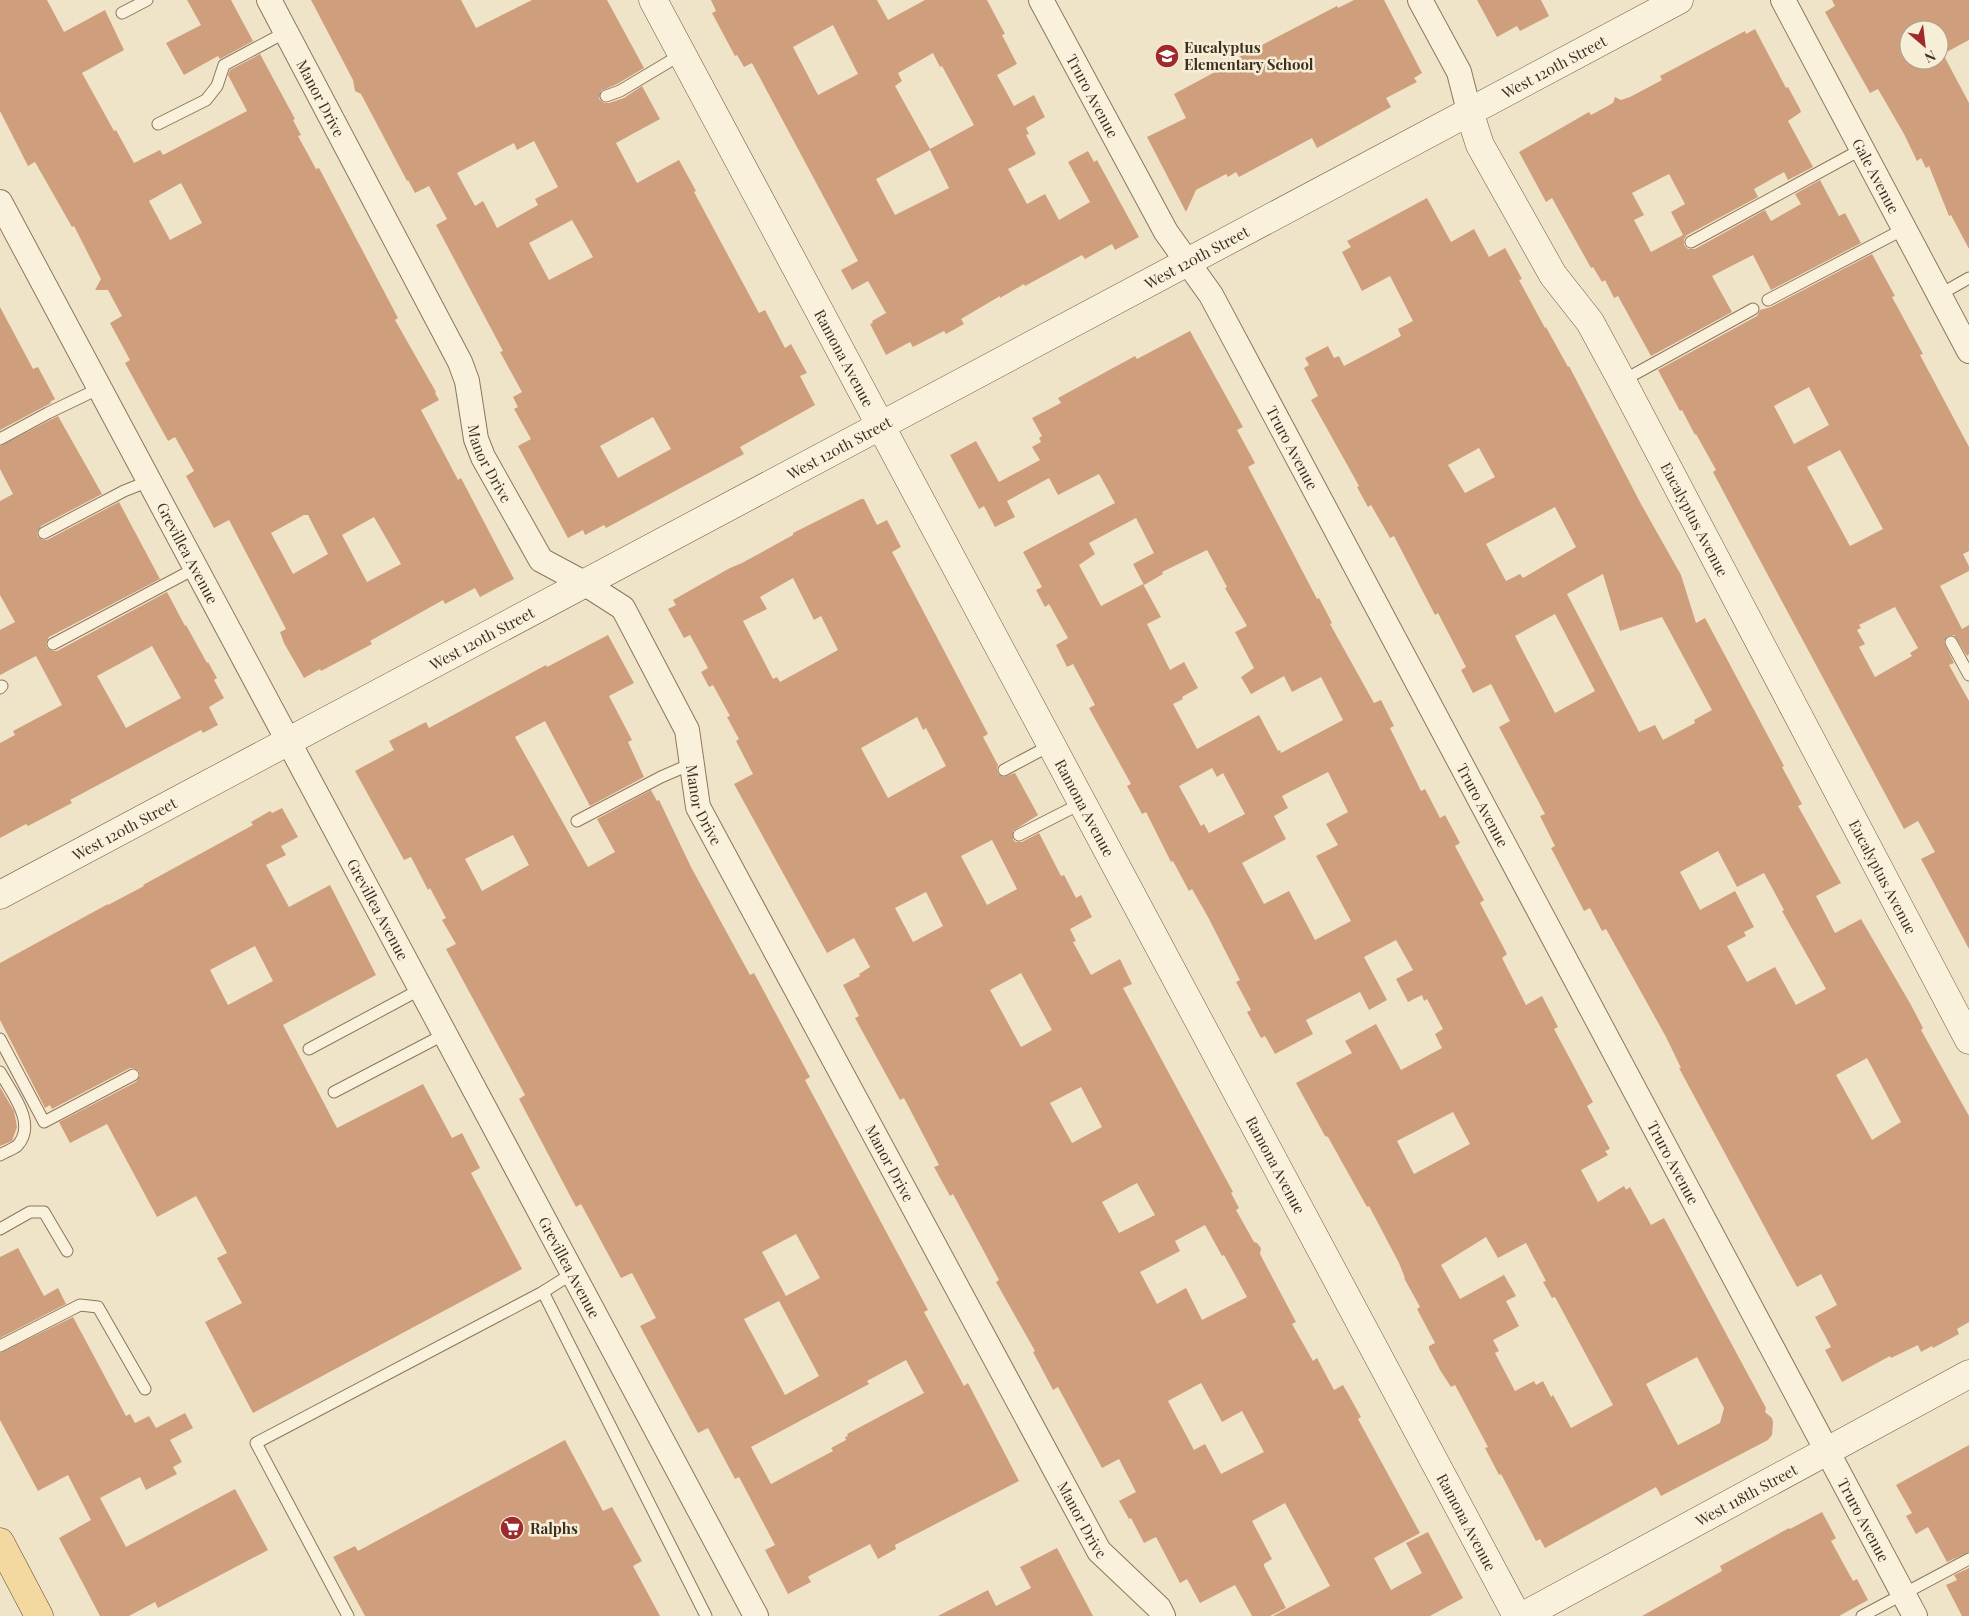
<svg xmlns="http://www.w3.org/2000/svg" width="1969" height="1616" font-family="'Playfair Display',serif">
<rect width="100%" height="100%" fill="#f0e4c8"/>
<g fill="#cf9f7d" fill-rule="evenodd">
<path d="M0,0H47L64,32L105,10L124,50L82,73L114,131L116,130L134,163L160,150L163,155L247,111L228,75L230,70L260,54L295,119L293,120L301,135L298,136L316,169L319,168L398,318L395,320L436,392L435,393L439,400L421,410L458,480L461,478L514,579L480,597L475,588L445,604L443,600L370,641L372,644L321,671L320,669L304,678L284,643L280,632L286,629L229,520L214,528L186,476L194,471L175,437L168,441L125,363L130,360L110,323L122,316L108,290H95L101,279L74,226L72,227L35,162L28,166L0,111ZM181,183L202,223L170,240L149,201ZM304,515H308L328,554L293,574L271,533ZM374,517L401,564L367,582L342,535Z"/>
<polygon points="187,0 231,0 253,41 220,59 218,56 184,75 166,43 201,25"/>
<path d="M311,0H461L476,28L532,0H607L644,68L617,84L601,91L599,99L604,103H609L624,98L642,86L660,119L616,143L637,183L679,160L696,191L694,192L759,313L765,310L785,348L791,344L807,373L800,376L815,405L740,447L744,454L606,528L604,525L585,535L583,530L568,538L518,446L531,439L514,409L518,407L513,397L522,392L500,352L503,351L436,225L447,219L429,186L415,193L408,180L407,181L361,94L355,91L353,80ZM534,141L558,187L535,199L538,205L497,228L483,201L475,206L457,173L514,143L517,150ZM572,220L593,257L549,280L529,243ZM653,417L671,449L618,478L600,446Z"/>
<path d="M711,0H877L888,20L925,0H987L1005,34L1002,35L1017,64L997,75L1014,106L1034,95L1045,117L1026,128L1029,134L1026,135L1036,154L1008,169L1027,204L1045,194L1059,220L1090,202L1068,162L1088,151L1094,162L1097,160L1139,237L1115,250L1112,244L1085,259L1082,255L1025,286L1024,284L1000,298V296L961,319L964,324L946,334L944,331L913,347L910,342L886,355L870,324L873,323L872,321L886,313L868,281L852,290L841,270L858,261L752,63L744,67L737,55L735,56L712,13L716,11ZM833,25L858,74L818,95L793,47ZM933,53L940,67L942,66L974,125L930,149L895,86L902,81L898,73ZM930,150L949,188L895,215L876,179Z"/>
<polygon points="1354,0 1384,0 1422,73 1414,78 1417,82 1386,98 1391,107 1317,148 1312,138 1239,177 1236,172 1228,177 1226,174 1196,190 1186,212 1147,137 1186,118 1174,94 1215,72 1214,70 1233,60 1337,6 1338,8"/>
<polygon points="1477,0 1541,0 1549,16 1520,31 1517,26 1497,37"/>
<path d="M1832,0H1969V40L1943,54L1969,103V249L1951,215L1949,216L1929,166L1926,168L1921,158L1917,161L1904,134L1878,89L1870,93L1843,45L1825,12L1835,6ZM1909,30H1939V60H1909Z"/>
<path d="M1755,29L1786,88L1788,87L1800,109L1801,112L1788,121L1813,167L1788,180L1784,172L1754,189L1758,197L1687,235L1684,239V245L1688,249H1695L1765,210L1771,221L1801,204L1795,194L1820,180L1839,216L1845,213L1861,243L1771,290L1753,255L1712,276L1732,312L1651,356L1618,296L1614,298L1605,280L1602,282L1593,267L1591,268L1552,198L1546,202L1519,152L1589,112L1591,115L1613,103L1615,97L1621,100L1630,97L1662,80L1660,76L1745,31L1746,34ZM1669,174L1685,204L1671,212L1683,235L1651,252L1634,220L1644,215L1632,193Z"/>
<path d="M1427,198L1451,242L1474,229L1489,257L1505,248L1522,279L1519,280L1545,328L1546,327L1568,367L1569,366L1641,504L1681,575L1696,623L1705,618L1784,766L1782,767L1802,804L1798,806L1841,883L1816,896L1835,933L1861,919L1911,1005L1923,1028L1921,1030L1969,1116V1322L1957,1329L1959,1334L1933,1348L1932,1346L1921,1352L1918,1345L1891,1358L1890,1356L1842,1382L1825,1350L1831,1347L1815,1317L1837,1305L1821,1274L1797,1287L1679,1068H1681L1666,1037L1606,929L1602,931L1590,908L1584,911L1551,848L1555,846L1540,816L1545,814L1499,727L1510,721L1491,684L1473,693L1461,670L1466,667L1438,613L1435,615L1394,536L1390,538L1371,505L1368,507L1357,487L1359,486L1311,400L1318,396L1304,368L1309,365L1305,358L1328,346L1334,358L1339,356L1344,366L1401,336L1398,329L1413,321L1390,276L1362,291L1342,252L1351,247L1347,241ZM1479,448L1495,477L1465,493L1448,465ZM1555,507L1576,547L1523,578L1520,574L1506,581L1486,544ZM1603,574L1620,631L1662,617L1712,710L1694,720L1695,723L1663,740L1655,725L1639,732L1567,594ZM1555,614L1595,691L1555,713L1515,636ZM1718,851L1737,887L1764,873L1784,910L1782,911L1826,989L1796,1005L1775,967L1747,982L1727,946L1746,936L1744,932L1754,927L1735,891L1700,910L1680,872ZM1867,1058L1901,1122L1872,1140L1836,1075Z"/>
<path d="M1872,254L1895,296L1892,297L1923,354L1920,355L1969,447V551L1963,554L1969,566V571L1940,586L1962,629L1969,625V654L1967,656L1954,635L1947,636L1944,642L1954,663L1949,665L1969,701V949L1921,859L1935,852L1918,821L1904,829L1733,510L1713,472L1716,470L1696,434L1695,435L1682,410L1680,411L1658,370L1757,316L1760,310L1771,307ZM1809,387L1829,425L1794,444L1774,406ZM1840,450L1883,529L1850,546L1807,467ZM1895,607L1918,648L1910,653L1912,656L1875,677L1859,647L1865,644L1857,630L1861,628L1859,625Z"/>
<polygon points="0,307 33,369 38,367 55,399 50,402 51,403 0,430"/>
<path d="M1190,331L1243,427L1237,430L1255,463L1248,467L1317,599L1319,598L1332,623L1330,624L1374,703L1381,700L1394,726L1390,728L1421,791L1425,789L1440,818L1445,815L1460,843L1455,846L1484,900L1480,903L1507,954L1502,958L1526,1005L1542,996L1558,1027L1554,1029L1593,1102L1587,1106L1610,1149L1605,1151L1608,1155L1581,1170L1598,1202L1624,1186L1626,1190L1630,1187L1651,1225L1664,1218L1766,1408L1765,1412L1772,1418L1773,1423L1772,1435L1768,1440L1661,1496L1656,1487L1545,1548L1540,1539L1536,1541L1501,1474L1499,1475L1485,1448L1488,1447L1455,1385L1451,1387L1440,1370L1429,1349V1346L1435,1343L1417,1309L1420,1307L1404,1278H1405L1399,1263L1369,1206L1367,1207L1328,1137L1325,1136L1296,1083L1352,1053L1345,1041L1376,1024L1401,1070L1442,1048L1435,1034L1443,1029L1427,999L1424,1001L1422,995L1408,1002L1396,979L1413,970L1396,940L1364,957L1387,1000L1369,1010L1360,992L1306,1020L1313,1034L1275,1054L1265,1036L1261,1038L1247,1012L1251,1010L1236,982L1240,980L1208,917L1192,889L1189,891L1173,861L1171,862L1146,812L1142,814L1127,786L1131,784L1089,708L1095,705L1073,664L1067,667L1056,645L1068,638L1049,604L1045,607L1036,590L1042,587L1023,552L1115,503L1099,474L1058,495L1049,478L1007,501L1015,517L995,527L984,506L979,509L950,455L976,441L999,482L1040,460L1032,447L1041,442L1039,438L1042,436L1032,418L1061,403L1058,398L1135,356L1137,359ZM1136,518L1154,553L1133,564L1144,585L1163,574L1162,572L1207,550L1227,587L1225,588L1247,626L1235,632L1254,668L1241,677L1251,694L1284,676L1292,692L1321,677L1343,720L1281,753L1280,750L1278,751L1259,715L1197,749L1173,704L1183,699L1182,697L1198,688L1184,662L1170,670L1147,624L1161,617L1143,584L1101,606L1079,565L1095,554L1089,543ZM1212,768L1217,777L1223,773L1245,814L1209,833L1204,824L1201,826L1179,786ZM1328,772L1348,812L1326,824L1338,845L1316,856L1351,921L1315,940L1289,891L1264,904L1242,863L1286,839L1274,816L1288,808L1282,796ZM1453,1112L1470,1144L1414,1174L1397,1141ZM1486,1237L1498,1258L1526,1243L1546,1281L1543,1282L1552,1298L1555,1297L1613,1405L1571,1428L1553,1395L1551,1397L1543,1381L1536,1385L1534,1381L1515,1391L1495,1353L1499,1351L1493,1340L1519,1326L1506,1301L1516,1296L1504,1275L1460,1299L1441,1265ZM1697,1357L1724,1408L1720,1423L1678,1445L1646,1384Z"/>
<path d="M58,416L102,494L41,526L37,532L38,537L43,540H47L119,502L160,579L49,637L46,643L47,648L52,651H57L167,592L185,626L186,625L207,663L208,662L217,678L214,680L224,698L209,707L218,725L203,733L201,730L70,800L72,803L28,826L26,824L0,838V743L15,735L13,731L62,705L36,656L0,675V630L15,622L0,595V501L13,494L0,469V446ZM152,646L181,698L126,728L97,676Z"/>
<path d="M861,499H864L877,525L887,520L901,547L892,552L988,734L983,737L998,765L997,769L998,774L1004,777L1015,773L1038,815L1013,831V839L1015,842H1022L1039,833L1061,876L1064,875L1076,898L1081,895L1092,917L1070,929L1076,941L1073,942L1091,975L1120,959L1132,984L1123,988L1233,1192L1231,1193L1239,1208L1236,1210L1254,1242L1257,1243L1261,1248L1260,1254L1296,1322L1292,1324L1313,1361L1317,1358L1334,1390L1343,1385L1361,1417L1358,1419L1420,1533L1374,1558L1391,1590L1422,1573L1406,1543L1428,1532L1463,1598L1430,1616H1273L1330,1586L1285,1503L1252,1521L1272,1559L1264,1564V1566L1286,1608L1270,1616H1252L1235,1585L1200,1603L1187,1579L1180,1583L1156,1537L1144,1543L1131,1518L1129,1519L1119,1501L1136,1492L1119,1459L1102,1468L1058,1387L1053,1390L1033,1352L1035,1351L996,1282L999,1280L981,1246L953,1194L950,1196L934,1167L939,1165L904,1098L900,1100L855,1018L859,1016L843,985L860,976L859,974L870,967L854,938L827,953L734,784L753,774L736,741L739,739L727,717L730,716L713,685L709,687L701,672L708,668L690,635L684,638L668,609L676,605L673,600L730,568L742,563L793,535V533ZM793,578L814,620L821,616L838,650L780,682L777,677L773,679L743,621L767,609L760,597ZM917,717L923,730L926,728L946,766L888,798L861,748ZM992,840L1017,889L987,905L961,856ZM926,892L943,926L913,942L895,908ZM1021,973L1052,1030L1021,1047L990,990ZM1081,1087L1102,1127L1072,1143L1050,1103ZM1137,1183L1155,1215L1119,1233L1102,1202ZM1205,1225L1222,1256L1224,1255L1247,1297L1202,1320L1186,1288L1157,1304L1140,1272L1180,1251L1175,1241ZM1201,1383L1222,1422L1242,1411L1264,1452L1221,1474L1205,1444L1194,1450L1168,1401Z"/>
<path d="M608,635L634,683L609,696L632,740L628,742L644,777L590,806L545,721L515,737L588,867L615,852L597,819L651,790L657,801L659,800L691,867L750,975L754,973L810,1077L805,1080L928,1310L924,1312L964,1386L968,1383L1019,1481L895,1545L896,1549L878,1559L870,1544L809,1576L808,1577L811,1582L788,1594L765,1550L775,1545L739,1477L735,1479L708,1428L698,1433L640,1326L656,1318L632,1273L621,1278L581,1204L576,1207L519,1099L525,1095L446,949L456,944L442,920L446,918L430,888L428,890L411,857L404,860L355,771L394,750L389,741L426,722L429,728L546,665L547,667ZM513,835L529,865L482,891L465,859ZM796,1234L820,1278L786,1296L762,1252ZM779,1301L819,1376L785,1395L744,1319ZM906,1360L924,1393L847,1434L848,1436L845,1437L846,1440L831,1448L833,1451L771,1484L751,1447L869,1384L867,1381Z"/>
<path d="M282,808L298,837L281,846L286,855L266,865L289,907L330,885L376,975L283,1025L337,1128L423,1084L452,1138L462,1133L480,1168L471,1173L522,1269L253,1413L205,1322L242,1303L217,1258L227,1253L196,1196L157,1217L107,1124L70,1143L59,1122L136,1082L140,1076L139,1071L134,1068H130L52,1109L50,1105L45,1108L0,1020V963L108,904V905L144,886L143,885L253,825L251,822L270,811L272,813ZM255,946L273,981L228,1005L210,970Z"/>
<polygon points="0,1087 14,1111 17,1127 12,1141 0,1146"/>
<polygon points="18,1248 44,1296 58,1288 66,1304 0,1338 0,1257"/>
<polygon points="73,1317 126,1416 130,1414 135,1423 149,1416 156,1428 185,1413 193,1428 170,1440 182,1462 173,1467 177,1474 146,1490 140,1477 100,1498 126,1547 235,1489 268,1550 158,1608 155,1602 129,1616 100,1616 59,1538 91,1520 68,1475 38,1491 0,1420 0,1353"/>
<polygon points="565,1440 603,1511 612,1507 642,1561 633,1566 660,1616 365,1616 333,1557 355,1546 358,1551"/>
<polygon points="1969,1445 1969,1552 1947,1562 1928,1527 1916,1534 1906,1516 1912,1513 1896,1485"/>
<polygon points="1822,1512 1836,1538 1831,1541 1853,1581 1857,1579 1868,1600 1839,1616 1642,1616 1722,1571 1720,1566 1789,1528 1790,1529"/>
<polygon points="1057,1548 1093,1616 938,1616 988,1590 996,1606 1031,1588 1020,1567"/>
<polygon points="1969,1568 1969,1616 1962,1616 1946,1585 1957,1580 1954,1575"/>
</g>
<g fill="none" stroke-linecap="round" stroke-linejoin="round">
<g stroke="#8d765c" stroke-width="13">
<g id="lane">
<polyline points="122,13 147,0"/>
<polyline points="606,96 620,91 682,54"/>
<polyline points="158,124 206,100 217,86 224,65 286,32"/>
<polyline points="1691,242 1862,149"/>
<polyline points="1939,295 1969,278"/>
<polyline points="1768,300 1904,229"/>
<polyline points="1622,381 1753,309"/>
<polyline points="0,439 48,413 100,388"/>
<polyline points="44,533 124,491 149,481"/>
<polyline points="1951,642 1969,675"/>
<polyline points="53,644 196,568"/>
<polyline points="0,688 2,686"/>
<polyline points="1004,770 1051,745"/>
<polyline points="577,821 661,777 691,764"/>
<polyline points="1019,835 1082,803"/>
<polyline points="0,1039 44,1122 133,1075"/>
<polyline points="309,1049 421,989"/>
<path d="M0,1072C11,1092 38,1124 17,1146C13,1149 5,1152 0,1155"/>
<polyline points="334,1092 445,1034"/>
<polyline points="0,1229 30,1212 44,1212 67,1251"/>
<polyline points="543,1292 706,1616"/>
<polyline points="0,1346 80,1305 98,1307 145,1389"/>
<polyline points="348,1616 256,1443 543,1292 573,1273"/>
<polyline points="1862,1616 1969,1559"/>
</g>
</g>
<g stroke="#8d765c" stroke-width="26">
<g id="street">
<path id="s1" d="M269,0L460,362L467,381L476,439L483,457L541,560L584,583L623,608L687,730L698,807L1099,1551L1159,1608L1163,1616"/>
<path id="s2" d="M1041,0L1166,232L1211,295L1915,1616"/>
<polyline points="1420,0 1459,72 1469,111"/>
<path id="s3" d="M1783,0L1969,351"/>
<path id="s4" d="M0,202L756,1616"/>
</g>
</g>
<g stroke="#6f573f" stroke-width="29">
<g id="secondary">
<path id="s5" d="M653,0L1517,1616"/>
<path id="s6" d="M1469,111L1480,145L1553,275L1590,322L1622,381L1969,1040"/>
<path id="s7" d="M0,895L1679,0"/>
<path id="s8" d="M1523,1616L1969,1374"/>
</g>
</g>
<g stroke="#5b4430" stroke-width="29">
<polyline id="primary" points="0,1542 39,1616"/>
</g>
<use href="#lane" stroke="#faf1dc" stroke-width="11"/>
<use href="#street" stroke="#faf1dc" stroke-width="24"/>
<use href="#secondary" stroke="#faf1dc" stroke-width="28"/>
<use href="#primary" stroke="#f3d9a0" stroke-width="28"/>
</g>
<defs>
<g id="school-disc" transform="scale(1.25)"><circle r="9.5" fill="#9e2a2b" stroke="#f7eed8"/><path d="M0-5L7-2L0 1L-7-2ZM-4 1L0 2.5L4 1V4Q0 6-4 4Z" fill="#fff"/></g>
<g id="supermarket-disc" transform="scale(1.25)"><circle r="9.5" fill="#9e2a2b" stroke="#f7eed8"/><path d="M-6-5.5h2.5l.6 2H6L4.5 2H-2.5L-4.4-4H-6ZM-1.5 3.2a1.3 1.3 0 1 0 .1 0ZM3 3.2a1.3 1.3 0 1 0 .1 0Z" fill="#fff"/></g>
</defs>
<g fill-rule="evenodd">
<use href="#school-disc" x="1167" y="56"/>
<use href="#supermarket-disc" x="512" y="1528"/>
</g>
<g text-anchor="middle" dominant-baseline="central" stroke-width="5" stroke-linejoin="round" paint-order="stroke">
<g font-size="15" font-weight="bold" fill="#3d2e20" stroke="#f7eed8" text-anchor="start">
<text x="1184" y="47">Eucalyptus<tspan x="1184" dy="17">Elementary School</tspan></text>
<text x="530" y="1528">Ralphs</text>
</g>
<g font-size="15" fill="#3d2e20" stroke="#f7eed8">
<text stroke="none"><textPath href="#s7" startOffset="1761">West 120th Street</textPath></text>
<text stroke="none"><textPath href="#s2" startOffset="109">Truro Avenue</textPath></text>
<text stroke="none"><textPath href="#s1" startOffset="111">Manor Drive</textPath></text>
<text stroke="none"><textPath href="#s3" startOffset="199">Gale Avenue</textPath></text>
<text stroke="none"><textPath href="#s7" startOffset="1356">West 120th Street</textPath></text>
<text stroke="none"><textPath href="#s5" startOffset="406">Ramona Avenue</textPath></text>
<text stroke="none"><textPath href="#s2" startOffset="514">Truro Avenue</textPath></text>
<text stroke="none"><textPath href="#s7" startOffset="951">West 120th Street</textPath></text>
<text stroke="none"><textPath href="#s1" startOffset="516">Manor Drive</textPath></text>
<text stroke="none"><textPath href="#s6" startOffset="468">Eucalyptus Avenue</textPath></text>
<text stroke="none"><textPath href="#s4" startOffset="398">Grevillea Avenue</textPath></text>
<text stroke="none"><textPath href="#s7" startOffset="546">West 120th Street</textPath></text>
<text stroke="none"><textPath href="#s1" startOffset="936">Manor Drive</textPath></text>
<text stroke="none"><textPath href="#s2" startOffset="919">Truro Avenue</textPath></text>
<text stroke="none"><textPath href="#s5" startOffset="916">Ramona Avenue</textPath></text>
<text stroke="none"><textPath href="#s7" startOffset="141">West 120th Street</textPath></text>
<text stroke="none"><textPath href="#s6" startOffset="872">Eucalyptus Avenue</textPath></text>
<text stroke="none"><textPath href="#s4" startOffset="802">Grevillea Avenue</textPath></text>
<text stroke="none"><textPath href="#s2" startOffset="1324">Truro Avenue</textPath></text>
<text stroke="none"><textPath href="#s1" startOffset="1341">Manor Drive</textPath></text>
<text stroke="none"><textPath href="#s5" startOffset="1321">Ramona Avenue</textPath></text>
<text stroke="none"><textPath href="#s4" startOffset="1208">Grevillea Avenue</textPath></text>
<text stroke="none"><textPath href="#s8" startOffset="254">West 118th Street</textPath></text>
<text stroke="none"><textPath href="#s1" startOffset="1746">Manor Drive</textPath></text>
<text stroke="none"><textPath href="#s2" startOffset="1729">Truro Avenue</textPath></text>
<text stroke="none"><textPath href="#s5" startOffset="1726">Ramona Avenue</textPath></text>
</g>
</g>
<g transform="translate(1924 45) rotate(152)"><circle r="24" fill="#f7eed8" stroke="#ada18e"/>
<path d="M0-4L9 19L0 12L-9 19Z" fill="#9e2a2b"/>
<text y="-8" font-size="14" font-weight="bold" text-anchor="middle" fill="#3d2e20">N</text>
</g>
</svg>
